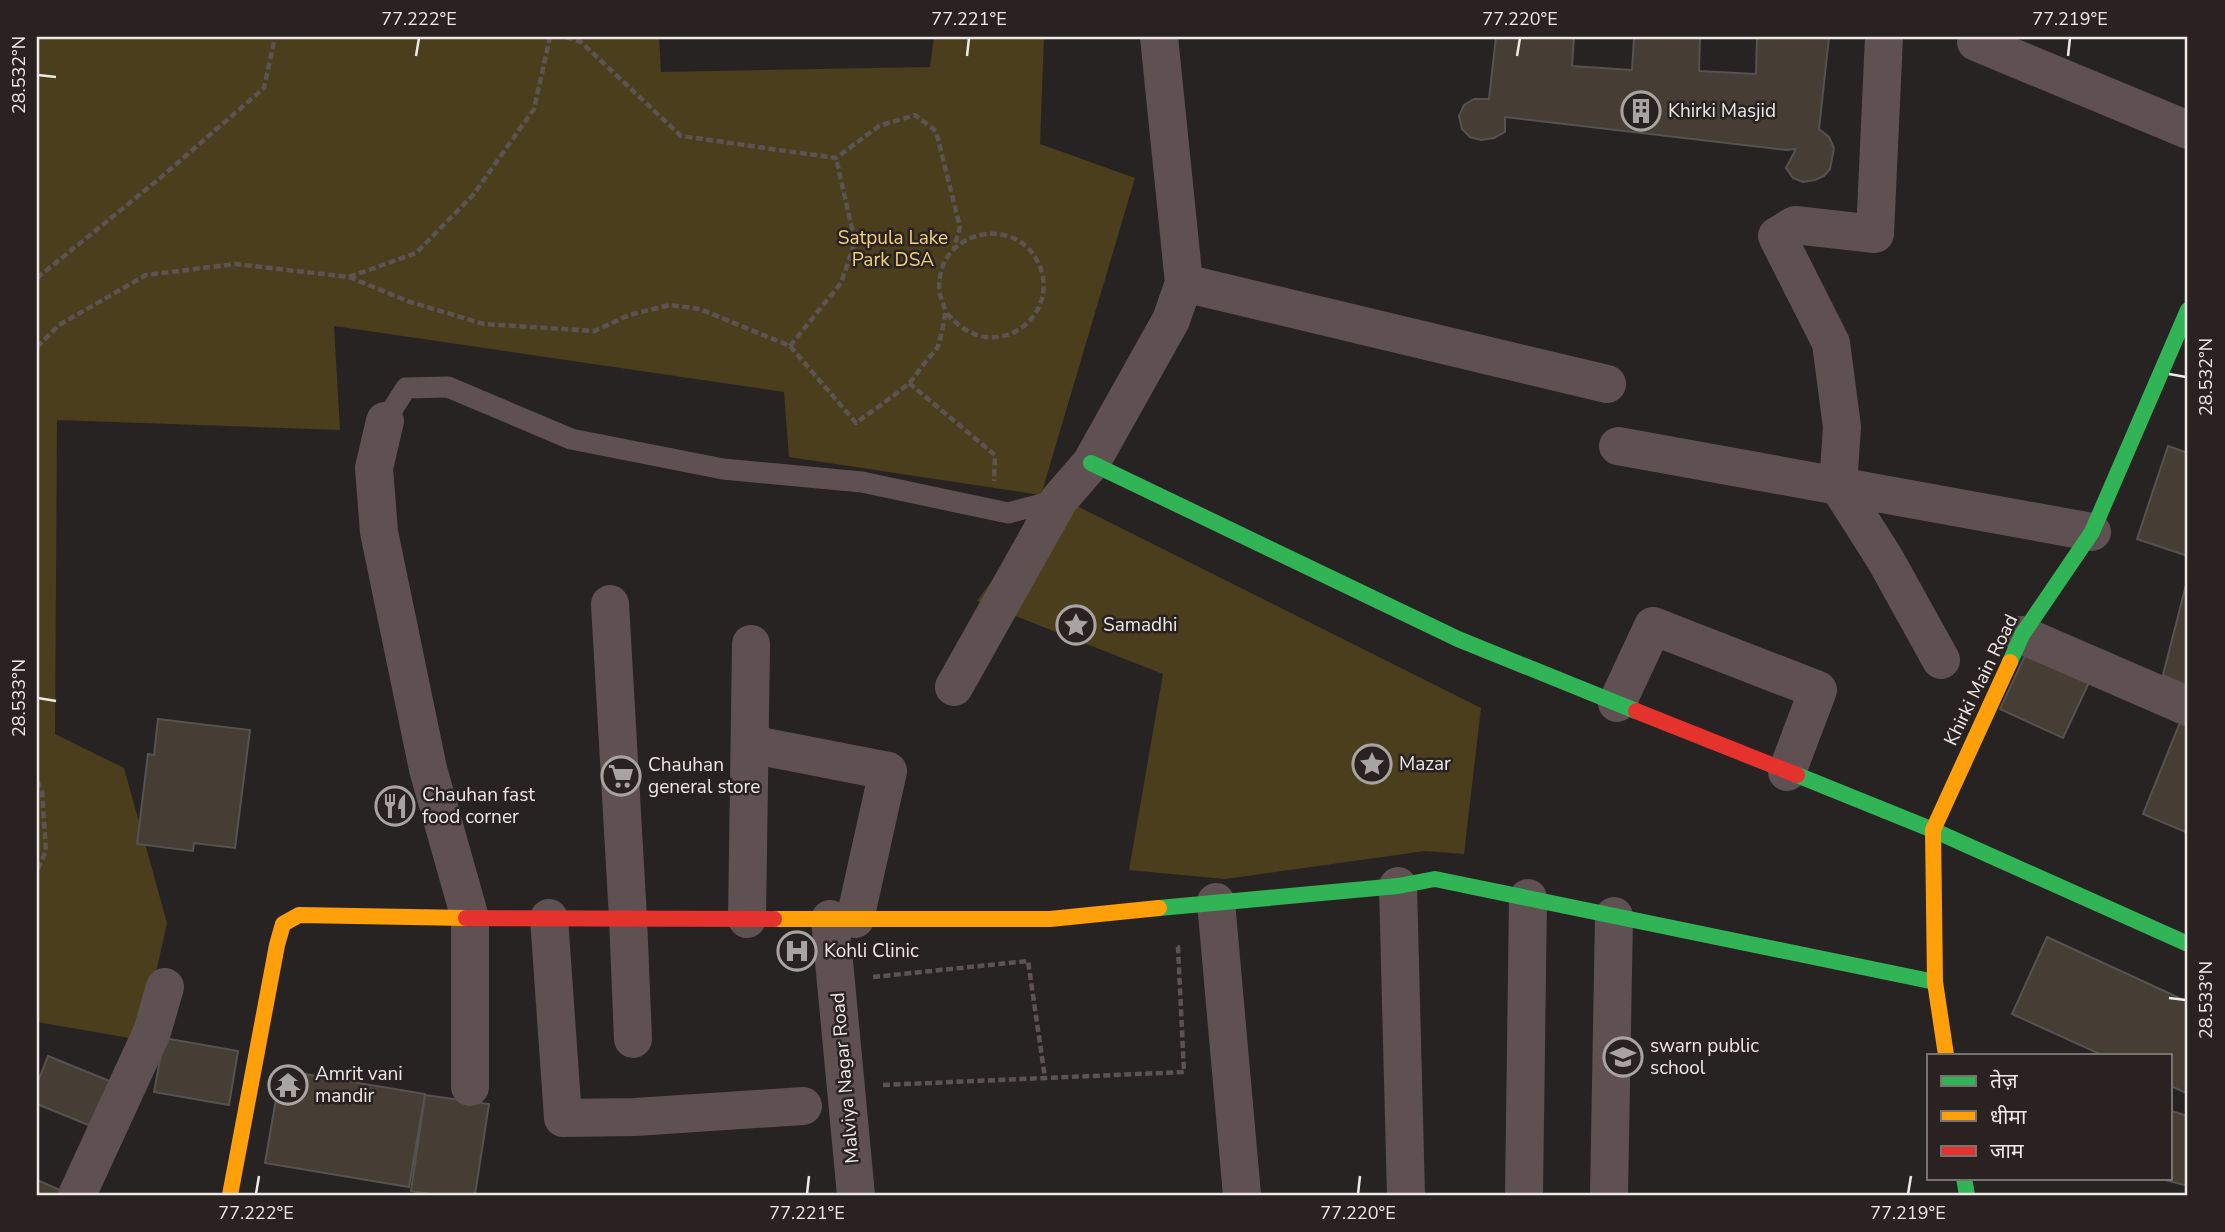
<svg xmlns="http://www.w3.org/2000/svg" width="2225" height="1232" font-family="'Nunito Sans','Noto Sans Devanagari',sans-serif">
<rect width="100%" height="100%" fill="#272322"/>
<g fill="#4a3e1d">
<polygon points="37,37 659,37 661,72 930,67 934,37 1044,37 1040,144 1135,178 1041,495 789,457 784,392 334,326 340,430 57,420 55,734 124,768 167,923 141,1040 37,1022"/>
<polygon points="1055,495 1481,708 1464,854 1425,851 1225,879 1129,870 1163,674 977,601"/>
</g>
<g fill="#463d34" stroke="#555250" stroke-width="2">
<polygon points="1496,37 1574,37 1572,66 1632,70 1634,37 1700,37 1699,71 1756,74 1757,37 1829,37 1819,129 1829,137 1834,148 1830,169 1824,176 1815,180 1803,182 1793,178 1786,168 1796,149 1787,150 1505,117 1505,132 1494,138 1481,140 1470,137 1462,129 1459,116 1464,105 1474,99 1489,99"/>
<polygon points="2168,446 2188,453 2188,556 2137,539"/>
<polygon points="2188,577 2188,686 2163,675"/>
<polygon points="2029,647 2092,676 2063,738 2000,709"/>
<polygon points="2183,715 2188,717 2188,833 2143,814"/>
<polygon points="158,719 250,730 235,848 194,843 193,851 137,844 148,754 154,755"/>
<polygon points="2047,937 2188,1002 2188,1094 2171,1086 2171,1055 2102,1055 2012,1014"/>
<polygon points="164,1038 238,1051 229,1105 154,1092"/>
<polygon points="48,1056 122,1086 103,1131 37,1104 37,1084"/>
<polygon points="281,1070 425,1094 409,1187 265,1163"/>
<polygon points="425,1095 489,1104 475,1195 437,1195 411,1191"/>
<polygon points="2171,1111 2188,1116 2188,1186 2158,1178 2171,1178"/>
<polygon points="37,1180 71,1195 37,1195"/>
</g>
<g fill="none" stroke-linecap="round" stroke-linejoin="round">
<g stroke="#5d5353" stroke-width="4.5" stroke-dasharray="7 3.5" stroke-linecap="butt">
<polyline points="566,37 581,42 681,136 836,158 879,126 915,115 936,131 960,227 954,248"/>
<path d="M349,277L410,302L484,324L595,331L629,315L670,305L700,309L790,346L856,423C873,410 892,398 908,384C915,377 921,367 928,359C931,355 936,351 938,346C940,340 946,316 945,310C944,304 941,300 940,294C938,284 940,272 944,263C960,229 1011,223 1033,254C1072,309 995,375 945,311"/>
<polyline points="37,278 159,179 264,88 275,37"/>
<polyline points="790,346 841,283 855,242 836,158"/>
<polyline points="37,347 59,325 146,275 235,264 349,277 416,253 473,195 534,109 550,37"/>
<polyline points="909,383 995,455 994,481"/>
<polyline points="37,781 42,791 46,851 37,871"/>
<polyline points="873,977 1028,961 1045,1078"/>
<polyline points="883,1085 1184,1072 1178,947 1176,947"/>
</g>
<polyline stroke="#5f5152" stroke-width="21" points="385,421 406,388 448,387 571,439 723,469 862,482 1008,513 1058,500"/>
<g stroke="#5f5152" stroke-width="38">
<polyline points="1884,37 1875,234 1795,225 1777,236 1831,343 1842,427 1838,485 1885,559 1941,660"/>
<polyline points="1976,42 2188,130"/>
<polyline points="1184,283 1607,384"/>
<polyline points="385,421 374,468 379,532 428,769 470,918 470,1087"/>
<polyline points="1618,446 2092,532"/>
<polyline points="610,604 628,918 633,1039"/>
<polyline points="2022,635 2188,707"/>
<polyline points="954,687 1059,500 1091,463 1171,320 1184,283 1159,37"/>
<polyline points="1617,703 1653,626 1818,690 1787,772"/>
<polyline points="750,744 888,771 855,919"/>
<polyline points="1398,886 1406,1195"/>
<polyline points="1216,902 1242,1195"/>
<polyline points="549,918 563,1118 635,1117 803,1106"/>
<polyline points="747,919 751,644"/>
<polyline points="830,919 856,1195"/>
<polyline points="77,1195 152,1032 165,987"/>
<polyline points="1524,1195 1528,898"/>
<polyline points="1609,1195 1614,916"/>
</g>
<g stroke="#30b455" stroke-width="16">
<polyline points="1091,463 1458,639 1636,711"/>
<polyline points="2010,662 2022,635 2092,532 2188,310"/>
<polyline points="1797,775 1933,830 2188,944"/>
<polyline points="1159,908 1398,886 1435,879 1935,982"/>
<polyline points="1964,1178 1967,1195"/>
</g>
<g stroke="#ff9f0a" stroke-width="16">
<polyline points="774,919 1050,919 1159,908"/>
<polyline points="1946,1055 1935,982 1933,830 2010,662"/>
<polyline points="230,1195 277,945 283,924 299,915 466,918"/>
</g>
<g stroke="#e5322d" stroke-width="16">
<polyline points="1636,711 1797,775"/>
<polyline points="466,918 774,919"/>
</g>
</g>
<path fill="none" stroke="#eee9e7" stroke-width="2.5" d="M416,56L419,38M967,56L969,38M1517,56L1520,38M2068,56L2070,38M38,75L56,77M2169,374L2186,377M38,698L56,701M2169,998L2186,1000M256,1194L259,1176M807,1194L809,1176M1358,1194L1360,1176M1908,1194L1911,1176"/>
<defs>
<g id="building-ring" transform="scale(2.0125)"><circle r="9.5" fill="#292220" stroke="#a8a4a2" stroke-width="1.5"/><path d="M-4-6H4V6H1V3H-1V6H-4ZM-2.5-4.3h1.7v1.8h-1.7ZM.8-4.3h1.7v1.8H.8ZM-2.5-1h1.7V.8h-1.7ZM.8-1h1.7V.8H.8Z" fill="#a8a4a2"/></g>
<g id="sight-ring" transform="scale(2.0125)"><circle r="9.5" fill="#292220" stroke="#a8a4a2" stroke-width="1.5"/><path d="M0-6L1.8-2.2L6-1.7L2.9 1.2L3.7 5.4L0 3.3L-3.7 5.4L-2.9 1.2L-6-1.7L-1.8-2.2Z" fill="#a8a4a2"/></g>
<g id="supermarket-ring" transform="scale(2.0125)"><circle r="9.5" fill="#292220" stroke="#a8a4a2" stroke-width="1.5"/><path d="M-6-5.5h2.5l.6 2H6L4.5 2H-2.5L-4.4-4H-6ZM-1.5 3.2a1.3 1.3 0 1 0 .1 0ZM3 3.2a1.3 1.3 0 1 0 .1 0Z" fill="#a8a4a2"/></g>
<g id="restaurant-ring" transform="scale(2.0125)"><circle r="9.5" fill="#292220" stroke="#a8a4a2" stroke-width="1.5"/><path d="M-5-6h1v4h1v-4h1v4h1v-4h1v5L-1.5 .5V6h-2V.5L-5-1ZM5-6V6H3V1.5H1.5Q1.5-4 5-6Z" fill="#a8a4a2"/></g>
<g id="hospital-ring" transform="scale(2.0125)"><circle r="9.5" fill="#292220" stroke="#a8a4a2" stroke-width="1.5"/><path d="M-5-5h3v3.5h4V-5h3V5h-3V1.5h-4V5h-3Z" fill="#a8a4a2"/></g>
<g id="school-ring" transform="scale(2.0125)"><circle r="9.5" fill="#292220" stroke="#a8a4a2" stroke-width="1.5"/><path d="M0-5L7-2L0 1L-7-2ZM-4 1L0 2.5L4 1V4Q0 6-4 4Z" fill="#a8a4a2"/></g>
<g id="temple-ring" transform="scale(2.0125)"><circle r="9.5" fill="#292220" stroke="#a8a4a2" stroke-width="1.5"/><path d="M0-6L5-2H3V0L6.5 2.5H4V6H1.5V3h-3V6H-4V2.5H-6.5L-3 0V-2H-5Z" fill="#a8a4a2"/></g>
</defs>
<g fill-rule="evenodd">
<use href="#building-ring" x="1641" y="111"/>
<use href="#sight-ring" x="1076" y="625"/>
<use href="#sight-ring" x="1372" y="764"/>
<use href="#supermarket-ring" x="621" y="776"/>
<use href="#restaurant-ring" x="395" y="806"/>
<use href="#hospital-ring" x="797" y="951"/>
<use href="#school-ring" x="1623" y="1057"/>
<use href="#temple-ring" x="288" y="1085"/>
</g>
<g text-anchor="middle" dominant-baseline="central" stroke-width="5" stroke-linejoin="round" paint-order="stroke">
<g font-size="19" fill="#eee9e7" stroke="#292220" text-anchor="start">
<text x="1668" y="111">Khirki Masjid</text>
<text x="1103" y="625">Samadhi</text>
<text x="1399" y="764">Mazar</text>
<text x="648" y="765">Chauhan<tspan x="648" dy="22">general store</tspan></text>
<text x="422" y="795">Chauhan fast<tspan x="422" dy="22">food corner</tspan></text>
<text x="824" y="951">Kohli Clinic</text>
<text x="1650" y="1046">swarn public<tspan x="1650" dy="22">school</tspan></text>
<text x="315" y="1074">Amrit vani<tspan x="315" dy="22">mandir</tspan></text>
</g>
<g font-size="19" fill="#f3d27e" stroke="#292220">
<text x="893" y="238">Satpula Lake<tspan x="893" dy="22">Park DSA</tspan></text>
</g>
<g font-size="19" fill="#eee9e7" stroke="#292220">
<text transform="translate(1981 680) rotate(-64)">Khirki Main Road</text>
<text transform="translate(845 1078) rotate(-95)">Malviya Nagar Road</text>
</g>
</g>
<rect width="2225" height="1232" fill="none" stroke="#292220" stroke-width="77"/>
<rect x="1927" y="1054" width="245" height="126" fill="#292220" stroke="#787270" stroke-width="2"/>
<rect x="1941" y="1076" width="35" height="10" fill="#30b455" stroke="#787270" stroke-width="2"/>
<text x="1990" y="1088" font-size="21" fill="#eee9e7">तेज़</text>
<rect x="1941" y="1111" width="35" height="10" fill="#ff9f0a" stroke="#787270" stroke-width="2"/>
<text x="1990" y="1124" font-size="21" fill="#eee9e7">धीमा</text>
<rect x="1941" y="1146" width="35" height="10" fill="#e5322d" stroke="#787270" stroke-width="2"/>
<text x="1990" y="1158" font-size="21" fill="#eee9e7">जाम</text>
<rect x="38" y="38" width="2148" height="1156" fill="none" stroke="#eee9e7" stroke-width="2.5"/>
<g font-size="18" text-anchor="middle" fill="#eee9e7">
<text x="419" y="25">77.222°E</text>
<text x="969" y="25">77.221°E</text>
<text x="1520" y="25">77.220°E</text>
<text x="2070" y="25">77.219°E</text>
<text transform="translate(19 75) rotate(-90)" y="6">28.532°N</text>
<text transform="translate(2206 377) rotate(-90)" y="6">28.532°N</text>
<text transform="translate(19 698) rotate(-90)" y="6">28.533°N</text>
<text transform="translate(2206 1000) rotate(-90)" y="6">28.533°N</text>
<text x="256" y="1219">77.222°E</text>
<text x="807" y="1219">77.221°E</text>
<text x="1358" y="1219">77.220°E</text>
<text x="1908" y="1219">77.219°E</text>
</g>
</svg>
